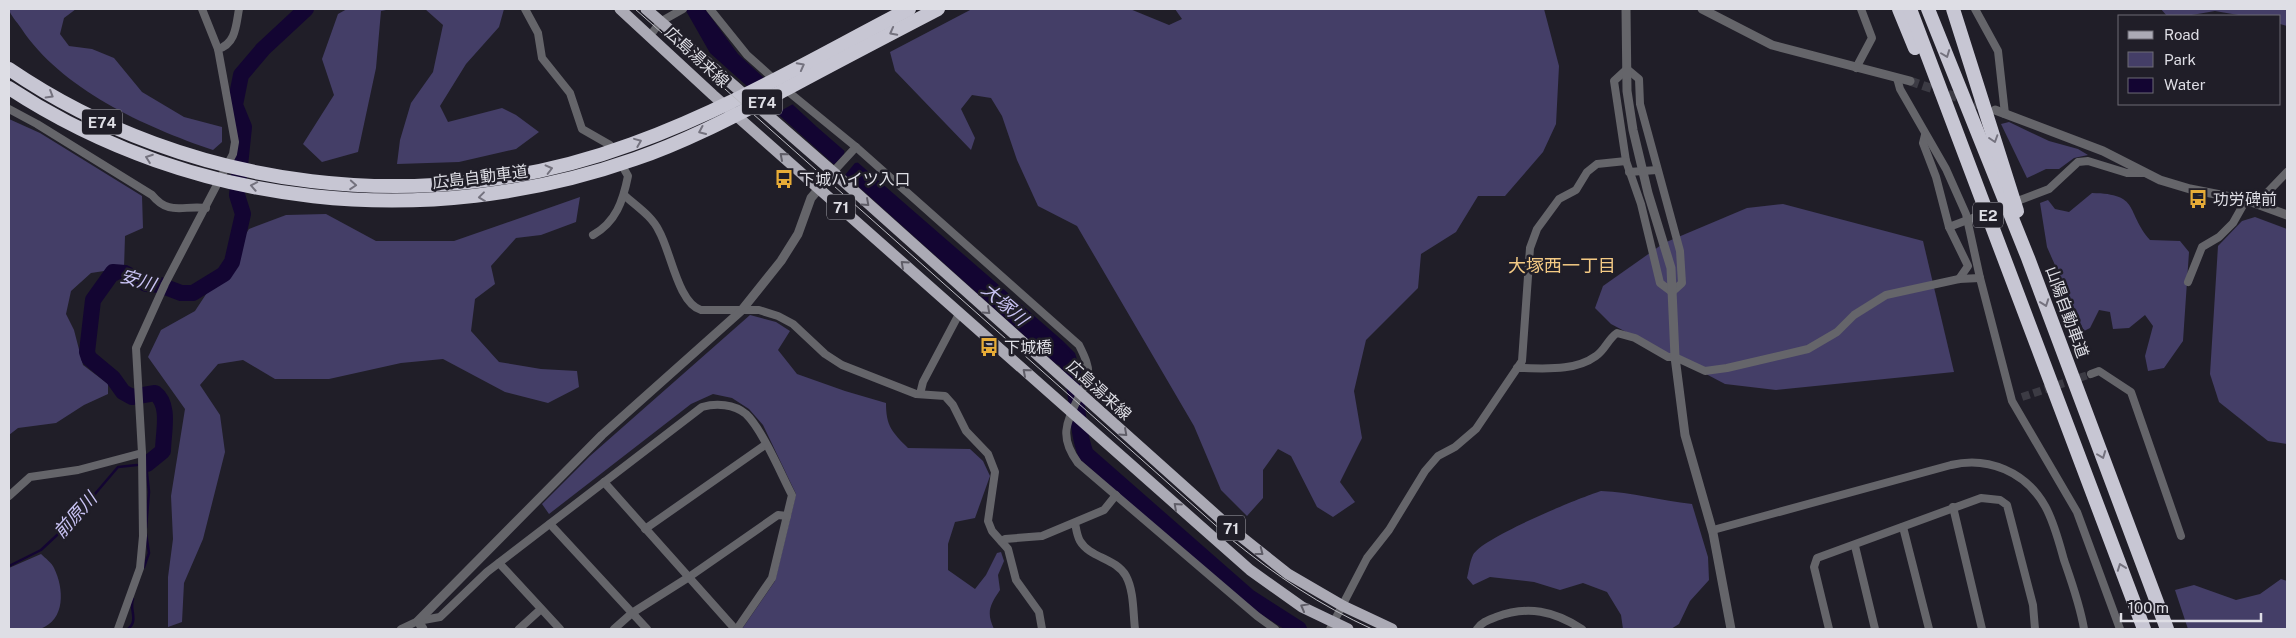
<svg xmlns="http://www.w3.org/2000/svg" width="2296" height="638" font-family="'Public Sans','Noto Sans JP',sans-serif">
<rect width="100%" height="100%" fill="#201e28"/>
<g fill="#443e67">
<path d="M9,9H76L64,18L60,34L69,46L92,49L114,58L142,92L184,117L222,127V142L213,150C145,127 61,89 21,28C17,22 10,15 9,9Z"/>
<polygon points="347,9 391,9 381,11 376,68 358,152 322,162 303,144 334,95 322,59 338,14"/>
<polygon points="425,9 504,9 499,27 466,64 440,106 448,122 502,108 516,115 539,132 516,149 459,162 397,164 400,140 411,103 433,72 443,25"/>
<polygon points="972,9 1130,9 1169,25 1182,19 1175,9 1544,9 1559,66 1556,124 1543,152 1505,196 1478,196 1456,232 1421,254 1418,288 1366,340 1354,391 1362,438 1340,482 1355,502 1333,517 1317,507 1291,456 1278,449 1263,470 1263,498 1247,516 1221,490 1194,426 1077,226 1038,206 1017,160 1002,116 991,98 972,95 961,109 975,138 971,150 895,71 890,52"/>
<polygon points="2161,9 2287,9 2287,26 2280,24 2280,16 2244,16 2215,11 2186,16 2167,16"/>
<polygon points="9,119 40,133 142,196 143,228 125,236 124,268 91,273 71,291 66,314 74,330 83,365 108,384 108,394 84,405 56,423 18,428 9,435"/>
<polygon points="2009,122 2049,141 2078,149 2088,155 2074,158 2059,169 2046,169 2027,178 2001,124"/>
<path d="M2092,193C2141,194 2125,211 2150,240L2180,241L2189,252L2183,341L2164,368L2148,371L2145,356L2153,326L2145,315L2129,328L2113,329L2110,312L2099,310L2090,328L2084,331L2047,247L2040,203L2048,200L2055,209L2069,212Z"/>
<polygon points="580,197 576,222 541,235 516,238 491,266 495,284 475,299 471,331 499,362 541,369 577,371 579,387 548,403 505,392 443,359 401,363 329,379 275,379 243,360 218,364 200,385 220,415 225,452 203,539 184,583 182,622 168,627 168,577 173,539 171,496 185,409 148,357 161,330 195,311 249,229 286,215 326,214 376,241 454,241"/>
<polygon points="1783,204 1923,241 1954,372 1776,390 1725,384 1611,324 1595,308 1603,286 1664,243 1747,208"/>
<polygon points="2255,217 2287,229 2287,444 2268,441 2219,402 2210,374 2218,246 2242,221"/>
<path d="M750,315L776,322L790,331L778,350L797,374L845,391L886,403C886,426 892,432 908,448L970,449L983,461L990,476L975,518L955,522L948,544V570L975,589L986,575L997,553L1001,552L1004,561L998,575L1000,590C990,605 986,612 994,629H742L775,581L796,494L763,425L749,409L732,398L713,394L691,404L549,514L542,504L590,456Z"/>
<path d="M1601,491C1632,492 1661,501 1692,504L1708,557L1709,580L1690,601L1679,624L1671,629H1623L1621,615L1607,592L1583,583L1560,590L1534,582L1490,577L1473,585L1467,578C1469,570 1470,561 1473,555C1481,538 1579,498 1601,491Z"/>
<path d="M41,554C45,558 52,563 54,568C64,588 66,620 40,629C31,632 18,629 9,629V568Z"/>
<polygon points="2281,579 2287,581 2287,629 2188,629 2175,590 2194,585 2236,600 2260,594"/>
</g>
<polygon fill="#130532" points="685,9 705,9 738,54 817,127 1063,341 1075,353 1081,373 1056,364 710,53"/>
<g fill="#201e28">
<polygon points="769,79 795,103 775,114 748,90"/>
<polygon points="845,148 861,162 855,163 845,175 846,179 830,164 835,164 844,154"/>
</g>
<g fill="none" stroke-linecap="round" stroke-linejoin="round">
<g stroke="#130532" stroke-width="2.5">
<polyline points="146,464 149,492 146,528"/>
<polyline points="9,566 41,550 71,522 118,467 137,465"/>
<polyline points="144,567 149,553 146,534"/>
<path d="M128,629C139,620 129,610 133,599"/>
</g>
<g stroke="#130532" stroke-width="16">
<path d="M1059,352C1082,372 1073,425 1086,454L1249,597L1299,629"/>
<path d="M147,464L163,451C163,433 171,405 155,393L132,397L123,392L113,378L89,358L87,352L93,300L113,272L125,273L146,284L160,285L181,293H193L224,274L232,262L243,214L237,195L244,127L235,105L241,75L263,49L306,9"/>
</g>
<polyline stroke="#3c3b44" stroke-width="8" stroke-dasharray="8 4" stroke-linecap="butt" points="2022,397 2091,374"/>
<polyline stroke="#3c3b44" stroke-width="9" stroke-dasharray="9 4.5" stroke-linecap="butt" points="1910,81 1985,107"/>
<g stroke="#65656a" stroke-width="8">
<polyline points="525,9 538,33 542,58 570,93 582,129 610,145 614,152"/>
<polyline points="710,9 747,55 776,81"/>
<polyline points="1975,9 1998,51 2005,114"/>
<polyline points="650,36 660,22 683,9"/>
<path d="M218,49C236,44 236,25 239,9"/>
<polyline points="1856,68 1872,38 1861,9"/>
<polygon points="1627,69 1639,79 1640,104 1680,251 1682,283 1672,292 1660,283 1641,204 1626,161 1614,81"/>
<polyline points="1897,78 1900,89 1946,169 1966,214 1980,278 2012,401 2077,512 2120,629"/>
<path d="M785,89L856,147L1079,345C1084,355 1090,367 1088,378C1087,383 1083,388 1081,392C1068,420 1057,435 1078,463L1257,616L1275,629"/>
<path d="M9,109L37,124L152,195C169,216 183,205 206,208"/>
<polyline points="1925,135 1923,143 1936,177 1949,227 1968,266 1959,279"/>
<polyline points="833,172 856,147"/>
<polyline points="1629,172 1657,170"/>
<path d="M624,195C636,206 652,216 659,231C671,252 678,303 701,310H759L778,316L793,324L825,354L842,365L916,394L945,396L953,405L966,431L988,454L995,472L988,521L992,531L1008,549L1016,580L1039,612L1042,629"/>
<polyline points="1949,227 2049,189 2078,162 2088,161 2127,173 2144,173"/>
<path d="M593,235C616,222 623,201 628,176L620,162"/>
<polyline points="2188,282 2202,247 2219,237 2233,223 2246,200 2264,196 2287,172"/>
<path d="M1517,368C1543,368 1574,372 1596,356C1605,350 1608,339 1617,333L1635,338L1668,357H1675L1705,371L1727,368L1808,349L1837,332L1854,315L1886,295L1959,279L1980,278"/>
<polyline points="2091,374 2099,371 2131,392 2181,536"/>
<polyline points="920,394 923,382 959,314"/>
<polyline points="604,482 735,629"/>
<polyline points="9,496 30,477 78,470 142,453"/>
<polyline points="1953,507 1982,629"/>
<path d="M1075,523C1076,528 1077,536 1080,541C1090,558 1116,558 1126,576C1134,591 1133,612 1135,629"/>
<polyline points="550,524 647,629"/>
<polyline points="1903,527 1929,629"/>
<polyline points="645,529 765,445"/>
<path d="M1713,530L1951,465C1988,456 2026,472 2045,506C2054,522 2059,542 2064,560C2072,583 2080,605 2084,629"/>
<polyline points="1001,541 1005,539 1042,536 1104,510 1116,495"/>
<polyline points="1855,546 1875,629"/>
<polyline points="499,563 560,629"/>
<polyline points="118,629 140,568 143,536 142,453 136,348 165,284 233,154 235,142 218,49 202,9"/>
<path d="M401,629L418,621L440,617L487,572L702,407C716,403 734,404 746,414C762,429 781,474 792,495L772,578L737,629"/>
<polyline points="519,629 541,609"/>
<polyline points="614,629 632,613 689,577 778,515 787,516"/>
<polyline points="1330,629 1367,558 1389,530 1425,471 1438,456 1455,447 1476,429 1522,361 1530,248 1537,229 1559,199 1576,190 1587,172 1597,164 1626,161"/>
<path d="M1477,629C1482,622 1488,620 1496,617C1528,605 1554,611 1582,629"/>
<polyline points="1829,629 1814,567 1817,558 1981,498 2000,500 2007,505 2033,605 2035,629"/>
</g>
<g stroke="#65656a" stroke-width="9">
<polyline points="1626,9 1627,91 1633,130 1648,193 1671,268 1675,357 1685,435 1713,533 1731,629"/>
<polyline points="1702,9 1772,45 1910,81"/>
<polyline points="1995,110 2103,151 2160,180 2190,189 2246,200 2287,215"/>
<polyline points="423,629 418,621 602,435 741,311 781,261 798,234 811,198 833,172"/>
</g>
<g stroke="#abaab5" stroke-width="11">
<polyline points="620,9 713,95 1250,570 1302,607 1348,629"/>
<polyline points="646,9 833,172 1234,531 1288,574 1343,606 1392,629"/>
</g>
<g stroke="#c7c6d3" stroke-width="14">
<polyline points="1899,9 1915,48"/>
<polyline points="1910,9 2144,629"/>
<polyline points="1928,9 2028,258 2167,629"/>
<polyline points="1953,9 2017,211"/>
<path d="M9,69C190,192 427,220 632,144C729,109 818,56 909,9"/>
<path d="M9,88C194,209 427,232 635,159C688,141 738,114 788,88C838,61 888,35 938,9"/>
</g>
<path stroke="#bdbdc4" stroke-width="1" d="M635,9L1232,540C1275,575 1321,606 1372,629"/>
</g>
<defs><path id="oneway-chevron" d="M-2-3.5L2.5 0L-2 3.5" fill="none" stroke-width="1.6" stroke-linecap="round" stroke-linejoin="round" transform="scale(1.25)"/></defs>
<g stroke="#74727e">
<use href="#oneway-chevron" transform="translate(893 32) rotate(152)"/>
<use href="#oneway-chevron" transform="translate(1946 54) rotate(69)"/>
<use href="#oneway-chevron" transform="translate(801 66) rotate(-28)"/>
<use href="#oneway-chevron" transform="translate(50 95) rotate(31)"/>
<use href="#oneway-chevron" transform="translate(702 131) rotate(156)"/>
<use href="#oneway-chevron" transform="translate(1994 139) rotate(72)"/>
<use href="#oneway-chevron" transform="translate(638 142) rotate(-22)"/>
<use href="#oneway-chevron" transform="translate(149 158) rotate(-160)"/>
<use href="#oneway-chevron" transform="translate(549 169) rotate(-14)"/>
<use href="#oneway-chevron" transform="translate(353 185) rotate(4)"/>
<use href="#oneway-chevron" transform="translate(254 186) rotate(-169)"/>
<use href="#oneway-chevron" transform="translate(482 197) rotate(173)"/>
<use href="#oneway-chevron" transform="translate(2045 303) rotate(70)"/>
<use href="#oneway-chevron" transform="translate(2102 455) rotate(69)"/>
<use href="#oneway-chevron" transform="translate(2121 567) rotate(-110)"/>
</g>
<g stroke="#5f5d67">
<use href="#oneway-chevron" transform="translate(783 156) rotate(-139)"/>
<use href="#oneway-chevron" transform="translate(866 203) rotate(42)"/>
<use href="#oneway-chevron" transform="translate(904 264) rotate(-138)"/>
<use href="#oneway-chevron" transform="translate(987 311) rotate(42)"/>
<use href="#oneway-chevron" transform="translate(1026 372) rotate(-139)"/>
<use href="#oneway-chevron" transform="translate(1124 433) rotate(42)"/>
<use href="#oneway-chevron" transform="translate(1177 506) rotate(-138)"/>
<use href="#oneway-chevron" transform="translate(1260 552) rotate(38)"/>
<use href="#oneway-chevron" transform="translate(1304 607) rotate(-151)"/>
</g>
<defs>
<g id="bus-bare" transform="scale(1.5)"><path d="M-5-6H5V4H4V6H2V4H-2V6H-4V4H-5ZM-3.5-4V0h7V-4ZM-3.5 1.2v1.5H-2V1.2ZM2 1.2v1.5H3.5V1.2Z" fill="#e7ac37" stroke="#201e28" stroke-width="2.5" paint-order="stroke"/></g>
</defs>
<g fill-rule="evenodd">
<use href="#bus-bare" x="784" y="179"/>
<use href="#bus-bare" x="2198" y="199"/>
<use href="#bus-bare" x="989" y="347"/>
</g>
<g text-anchor="middle" dominant-baseline="central" stroke-width="5" stroke-linejoin="round" paint-order="stroke">
<g fill="#201e28" stroke="#a5a4ac" stroke-width="1">
<rect x="742" y="89.5" width="40" height="25" rx="4"/>
<rect x="82" y="109.5" width="40" height="25" rx="4"/>
<rect x="827" y="194.5" width="28" height="25" rx="4"/>
<rect x="1973" y="202.5" width="30" height="25" rx="4"/>
<rect x="1217" y="515.5" width="28" height="25" rx="4"/>
</g>
<g font-size="15" font-weight="bold" fill="#dedee5">
<text x="762" y="102">E74</text>
<text x="102" y="122">E74</text>
<text x="841" y="207">71</text>
<text x="1988" y="215">E2</text>
<text x="1231" y="528">71</text>
</g>
<g font-size="16" fill="#dedee5" stroke="#201e28">
<text transform="translate(697 57) rotate(43)">広島湯来線</text>
<text transform="translate(480 177) rotate(-7)">広島自動車道</text>
<text transform="translate(2067 312) rotate(70)">山陽自動車道</text>
<text transform="translate(1099 390) rotate(42)">広島湯来線</text>
</g>
<g font-size="16" fill="#dedee5" stroke="#201e28" text-anchor="start">
<text x="799" y="179">下城ハイツ入口</text>
<text x="2213" y="199">功労碑前</text>
<text x="1004" y="347">下城橋</text>
</g>
<g font-size="18" fill="#f4ca84" stroke="#201e28">
<text x="1562" y="265">大塚西一丁目</text>
</g>
<g font-size="18" font-style="italic" fill="#c9c3f4" stroke="#201e28">
<text transform="translate(138 280) rotate(16)">安川</text>
<text transform="translate(1005 304) rotate(41)">大塚川</text>
<text transform="translate(75 515) rotate(-48)">前原川</text>
</g>
</g>
<rect width="2296" height="638" fill="none" stroke="#dedee5" stroke-width="20"/>
<rect x="2118" y="15" width="162" height="90" fill="#201e28" stroke="#6c6b74"/>
<rect x="2128" y="31" width="25" height="8" fill="#abaab5" stroke="#6c6b74"/>
<text x="2164" y="40" font-size="15" fill="#dedee5">Road</text>
<rect x="2128" y="52" width="25" height="15" fill="#443e67" stroke="#6c6b74"/>
<text x="2164" y="65" font-size="15" fill="#dedee5">Park</text>
<rect x="2128" y="78" width="25" height="15" fill="#130532" stroke="#6c6b74"/>
<text x="2164" y="90" font-size="15" fill="#dedee5">Water</text>
<path d="M2121 613v8h140v-8" fill="none" stroke="#dedee5" stroke-width="2.5"/>
<text x="2128" y="613" font-size="15" fill="#dedee5" stroke="#201e28" stroke-width="4" paint-order="stroke">100 m</text>
</svg>
